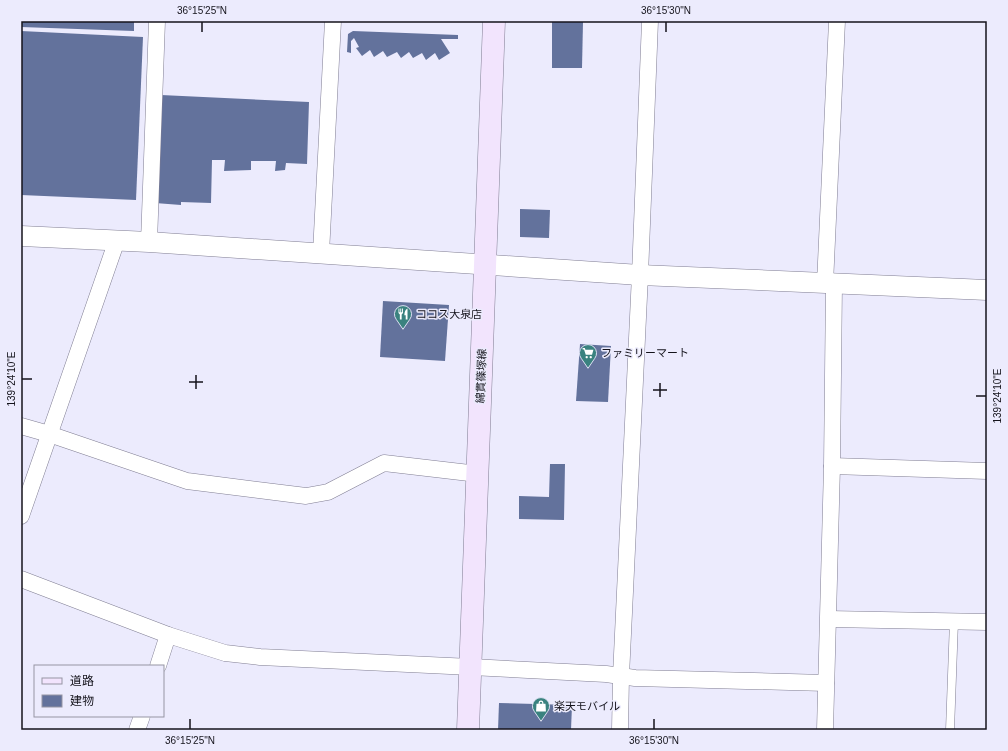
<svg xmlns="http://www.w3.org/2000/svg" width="1008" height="751" font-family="Arial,'Noto Sans JP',sans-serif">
<rect width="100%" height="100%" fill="#ecebfd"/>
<g fill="#63729c">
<polygon points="21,21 134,21 134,31 21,27"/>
<polygon points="552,22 583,22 582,68 552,68"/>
<polygon points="21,31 143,37 136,200 21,195"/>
<polygon points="353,31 458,35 458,39 441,39 450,53 439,60 435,53 426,60 422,53 413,58 409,52 401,58 397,52 387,57 383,51 374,57 370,50 362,56 356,48 359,47 354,38 351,41 351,53 347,52 348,34"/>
<polygon points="161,95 309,102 307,164 286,163 285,170 275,171 276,161 251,161 251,170 224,171 225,160 212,160 211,203 181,202 181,205 155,203"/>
<polygon points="520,209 550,210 549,238 520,237"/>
<polygon points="383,301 449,305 445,361 380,357"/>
<polygon points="580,344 611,346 608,402 576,401"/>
<polygon points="550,464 565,464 564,520 519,519 519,496 549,497"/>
<polygon points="499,703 572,705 571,730 498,730"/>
</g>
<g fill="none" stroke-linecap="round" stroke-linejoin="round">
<g stroke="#807e93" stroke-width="9">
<polyline id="service" points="950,730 954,621"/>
</g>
<g stroke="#807e93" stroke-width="17">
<g id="minor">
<polyline points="149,242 157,21"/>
<polyline points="321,253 333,21"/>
<polyline points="825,284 837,21"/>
<polyline points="21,426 49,434 187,481 306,496 328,492 384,463 478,474"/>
<polyline points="832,466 987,471"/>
<polyline points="21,516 117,240"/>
<polyline points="21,579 168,635 225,653 260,657 471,667 606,674 635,678 826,683"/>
<polyline points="829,619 987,622"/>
<polyline points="158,666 168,635"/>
<polyline points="137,730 142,716"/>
<polyline points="620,730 621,676 640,275 650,21"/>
<polyline points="825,730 832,466 834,284"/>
</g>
</g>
<g stroke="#807e93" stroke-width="21">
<polyline id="tertiary" points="21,236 149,242 640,275 987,290"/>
</g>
<g stroke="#807e93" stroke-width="23">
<polyline id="secondary" points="468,730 494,21"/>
</g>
<use href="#service" stroke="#fff" stroke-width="8"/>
<use href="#minor" stroke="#fff" stroke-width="16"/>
<use href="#tertiary" stroke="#fff" stroke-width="20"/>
<use href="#secondary" stroke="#f2e4fd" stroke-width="22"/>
</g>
<path fill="none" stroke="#14131b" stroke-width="1.5" d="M202,32V22M666,32V22M22,379H32M189,382H203M196,389V375M653,390H667M976,396H986M660,397V383M190,729V719M654,729V719"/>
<defs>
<g id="restaurant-pin" transform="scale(0.9)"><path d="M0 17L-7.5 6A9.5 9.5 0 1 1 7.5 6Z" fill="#3a827f" stroke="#ecebfd"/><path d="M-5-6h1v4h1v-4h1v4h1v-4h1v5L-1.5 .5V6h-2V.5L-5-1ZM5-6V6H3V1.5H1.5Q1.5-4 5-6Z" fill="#fff"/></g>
<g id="supermarket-pin" transform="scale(0.9)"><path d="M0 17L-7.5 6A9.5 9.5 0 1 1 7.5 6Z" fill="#3a827f" stroke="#ecebfd"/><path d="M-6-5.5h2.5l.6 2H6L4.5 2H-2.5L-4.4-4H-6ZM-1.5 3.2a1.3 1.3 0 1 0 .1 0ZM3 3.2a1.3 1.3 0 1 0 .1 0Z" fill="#fff"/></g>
<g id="shop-pin" transform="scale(0.9)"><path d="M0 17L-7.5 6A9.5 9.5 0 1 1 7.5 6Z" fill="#3a827f" stroke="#ecebfd"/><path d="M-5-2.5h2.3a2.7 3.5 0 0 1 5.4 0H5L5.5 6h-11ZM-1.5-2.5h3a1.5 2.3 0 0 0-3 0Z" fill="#fff"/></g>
</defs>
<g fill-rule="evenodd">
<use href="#restaurant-pin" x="403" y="314"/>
<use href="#supermarket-pin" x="588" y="353"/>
<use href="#shop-pin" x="541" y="706"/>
</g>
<g text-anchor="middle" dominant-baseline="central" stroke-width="3" stroke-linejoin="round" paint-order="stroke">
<g font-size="11" fill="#14131b" stroke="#ecebfd" text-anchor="start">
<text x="416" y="314">ココス大泉店</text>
<text x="601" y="353">ファミリーマート</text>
<text x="554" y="706">楽天モバイル</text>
</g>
<g font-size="11" fill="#14131b" stroke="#ecebfd">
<text transform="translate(481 376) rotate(-88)">綿貫篠塚線</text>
</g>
</g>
<rect width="1008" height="751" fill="none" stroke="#ecebfd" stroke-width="44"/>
<rect x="34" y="665" width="130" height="52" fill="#ecebfd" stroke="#9695a3"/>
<rect x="42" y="678" width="20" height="6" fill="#f2e4fd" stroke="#9695a3"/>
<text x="70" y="685" font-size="12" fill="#14131b">道路</text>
<rect x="42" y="695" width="20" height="12" fill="#63729c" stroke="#9695a3"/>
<text x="70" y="705" font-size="12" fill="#14131b">建物</text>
<rect x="22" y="22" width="964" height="707" fill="none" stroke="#14131b" stroke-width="1.5"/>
<g font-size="10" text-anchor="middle" fill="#14131b">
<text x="202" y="14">36°15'25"N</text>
<text x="666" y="14">36°15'30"N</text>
<text transform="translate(11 379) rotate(-90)" y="4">139°24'10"E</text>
<text transform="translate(997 396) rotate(-90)" y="4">139°24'10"E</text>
<text x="190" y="744">36°15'25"N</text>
<text x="654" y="744">36°15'30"N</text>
</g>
</svg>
